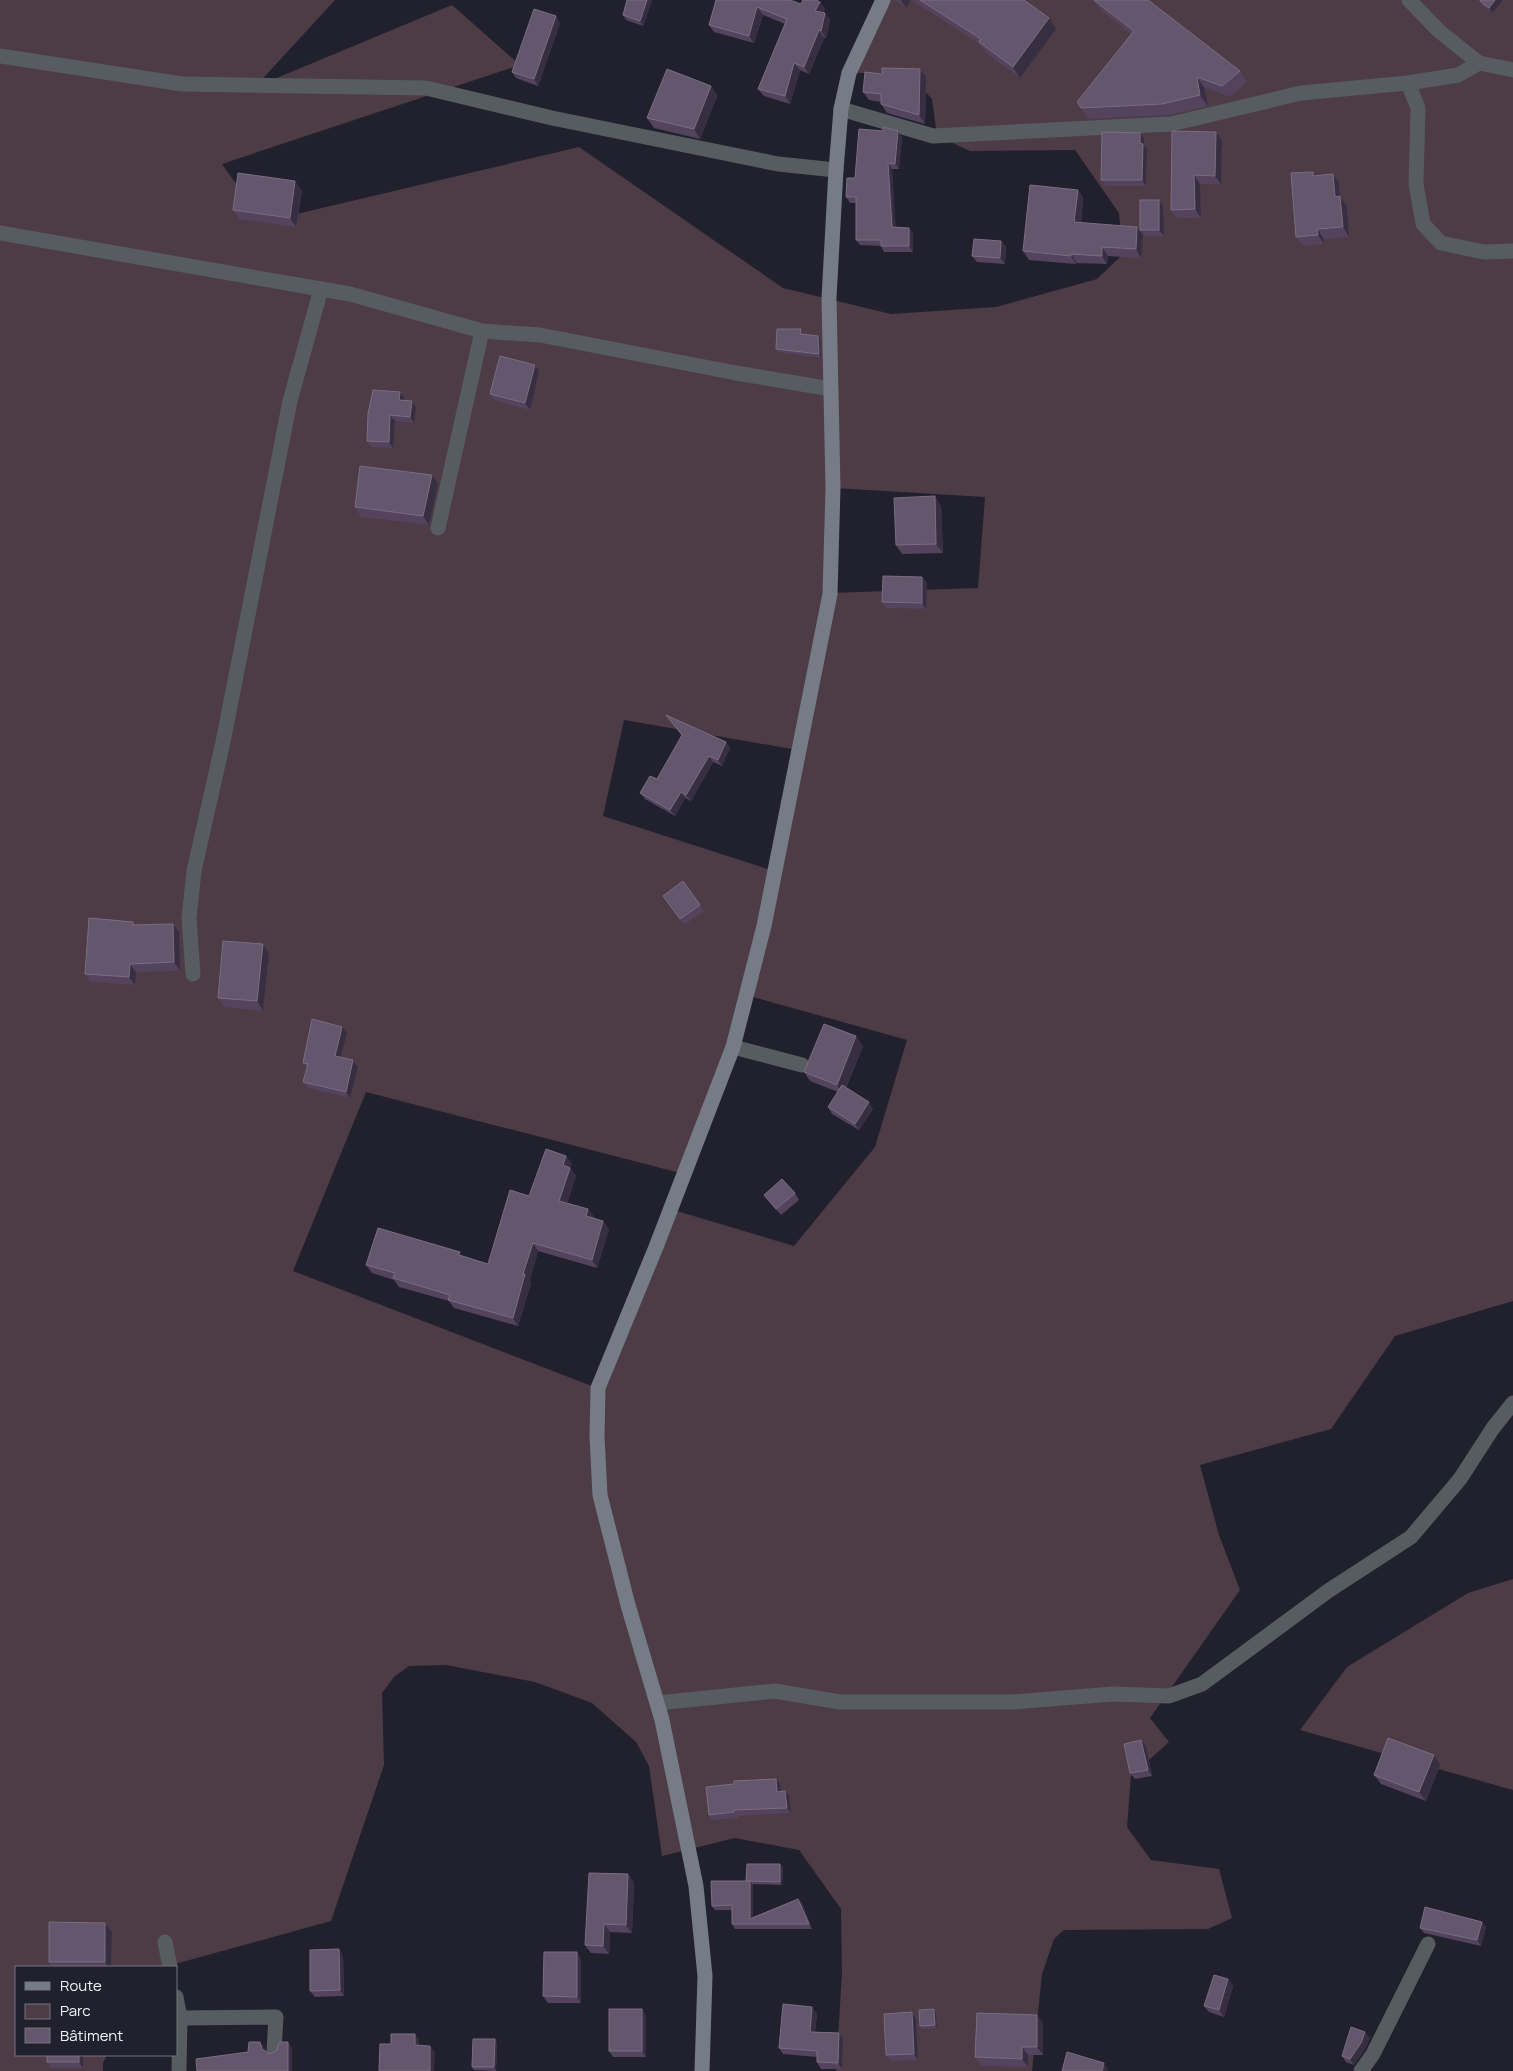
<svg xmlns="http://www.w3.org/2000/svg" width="1513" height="2071" font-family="Manrope,sans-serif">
<rect width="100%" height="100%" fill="#21212e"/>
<g fill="#4d3b46" fill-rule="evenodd">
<path d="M0,0H335L255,87L452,5L520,65L222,164L263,222L579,147L783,288L891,314L996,307L1097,279L1123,254L1119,213L1075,150L970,151L937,136L932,99L908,73H849L883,0H1513V1301L1395,1336L1331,1429L1200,1465L1219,1535L1240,1590L1150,1718L1169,1742L1131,1776L1127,1827L1151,1860L1219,1869L1232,1918L1208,1929L1064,1930L1054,1939L1042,1974L1032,2071H836L842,1973L841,1909L799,1850L735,1838L662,1856L649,1766L636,1742L592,1703L535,1682L446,1665L409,1666L394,1677L382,1693L384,1765L331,1921L164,1967H16V2055H107L103,2063V2071H0ZM834,488L985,497L978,588L830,593ZM624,720L798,750L774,871L603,816ZM746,995L907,1040L875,1147L794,1246L670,1209L597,1388L293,1271L366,1092L684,1174Z"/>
<polygon points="1513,1579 1513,1790 1300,1730 1347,1667 1468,1593"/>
</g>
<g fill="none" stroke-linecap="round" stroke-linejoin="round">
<g stroke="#575c61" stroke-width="15">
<polyline points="1409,0 1439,31 1479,63 1513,70"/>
<polyline points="0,56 182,84 426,88 552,118 778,164 836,170"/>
<polyline points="1408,83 1418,108 1416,184 1423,224 1441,243 1484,252 1513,251"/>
<polyline points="841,109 933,136 1171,124 1301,93 1408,83 1458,75 1479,63"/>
<polyline points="0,233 350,294 482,331 540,335 736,373 831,389"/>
<polyline points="438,528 482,331"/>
<polyline points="193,974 189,918 194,871 223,742 290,401 321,289"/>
<polyline points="733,1047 802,1065"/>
<polyline points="657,1703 775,1691 840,1702 1013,1702 1113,1694 1169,1696 1202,1684 1328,1591 1411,1537 1460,1479 1493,1428 1513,1403"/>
<polyline points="165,1942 170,1967"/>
<polyline points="176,1997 180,2018 179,2071"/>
<polyline points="180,2018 276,2017 274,2051"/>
<polyline points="1361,2071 1373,2054 1428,1944"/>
</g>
<polyline stroke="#757c85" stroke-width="15" points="702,2071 705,1976 696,1886 662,1720 628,1605 600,1495 597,1436 598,1388 656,1247 733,1047 764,926 830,594 833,488 829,298 836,170 841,109 849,73 883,0"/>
</g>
<g fill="#53435c">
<polygon points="627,0 652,0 643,26 626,20 623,15"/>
<polygon points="716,0 801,4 820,2 825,9 823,12 825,13 830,20 826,38 824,38 809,74 800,70 790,104 764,96 758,89 785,24 763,15 754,43 714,32 709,25"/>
<polygon points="895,0 1024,0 1056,29 1020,78 986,53 980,44 911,0 906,8"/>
<polygon points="1093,0 1240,71 1247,82 1230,97 1204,87 1208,106 1170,115 1089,119 1077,102 1131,34 1101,10"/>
<polygon points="1480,0 1503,0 1492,13 1483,6 1480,1"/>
<polygon points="560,23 538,86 516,78 512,72"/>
<polygon points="920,69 926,77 925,124 887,113 881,104 881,102 869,100 863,92 882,74"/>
<polygon points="711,86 717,96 700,139 654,128 647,118"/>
<polygon points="1172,131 1222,141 1221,184 1200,184 1201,218 1177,218 1171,210"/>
<polygon points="1140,133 1144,139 1144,145 1147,149 1146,186 1105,186 1101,180"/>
<polygon points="902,137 899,169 892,169 895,227 909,228 913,234 913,252 884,252 881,246 860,245 856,240 856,203 850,203 846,197 855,178"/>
<polygon points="1316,176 1339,183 1340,197 1347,206 1349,237 1324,239 1324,244 1303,246 1296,237"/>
<polygon points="295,181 302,191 296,227 239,219 233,210"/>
<polygon points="1078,190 1083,198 1081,223 1143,235 1141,258 1108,256 1107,264 1077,263 1076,264 1029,260 1023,251"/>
<polygon points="1159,200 1163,206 1164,236 1145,236 1140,230"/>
<polygon points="1001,241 1006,247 1005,264 977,262 972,256"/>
<polygon points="803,332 803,334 818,336 820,339 821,358 779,352 776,349"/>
<polygon points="539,371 530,410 494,400 490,394"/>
<polygon points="404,398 404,400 412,401 416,407 414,423 395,421 393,448 371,447 367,441"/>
<polygon points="438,484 429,525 361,517 355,507"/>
<polygon points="941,506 943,553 902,554 896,545"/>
<polygon points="922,577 927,583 926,609 886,608 882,602"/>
<polygon points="726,742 730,748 722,766 713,762 691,801 685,798 675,816 645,799 640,793 657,779"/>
<polygon points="683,881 704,911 684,925 663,896"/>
<polygon points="133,922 136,925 173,924 179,932 180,971 136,972 135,985 90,982 85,974"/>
<polygon points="269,954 263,1011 224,1007 218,998"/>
<polygon points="347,1033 340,1057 358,1067 350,1098 308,1088 303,1082 307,1068 303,1063"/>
<polygon points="863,1046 846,1088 873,1109 859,1130 832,1114 828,1107 838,1092 810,1081 804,1072"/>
<polygon points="566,1156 572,1164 570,1168 576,1176 567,1203 588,1209 594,1217 594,1218 603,1221 609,1229 597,1268 538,1251 530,1280 531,1283 518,1326 454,1308 449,1301 399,1287 394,1280 372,1273 366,1265 462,1256 488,1264 529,1196"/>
<polygon points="795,1193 799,1200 781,1215 764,1195"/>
<polygon points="1141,1740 1146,1746 1152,1776 1135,1779 1130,1773"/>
<polygon points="1440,1765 1426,1801 1381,1784 1374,1775"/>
<polygon points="780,1784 780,1791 785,1791 789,1796 791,1813 738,1816 738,1818 712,1820 709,1815"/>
<polygon points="783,1867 782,1885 753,1884 753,1917 798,1899 802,1903 812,1929 735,1929 732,1924 732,1910 715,1910 712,1906 746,1881"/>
<polygon points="634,1882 632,1933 610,1932 609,1954 591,1953 585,1945"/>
<polygon points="1482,1922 1486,1927 1481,1946 1424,1933 1420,1928"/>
<polygon points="105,1923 112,1932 111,1967 53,1967 49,1962"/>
<polygon points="343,1956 344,1996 315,1997 310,1991"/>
<polygon points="581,1959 581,2003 548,2003 543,1996"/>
<polygon points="1228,1979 1233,1986 1224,2017 1209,2012 1204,2006"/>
<polygon points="936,2012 937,2028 922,2029 920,2026"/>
<polygon points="817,2014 815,2032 839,2033 843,2039 842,2069 821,2069 817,2062 817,2057 783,2054 779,2048"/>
<polygon points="646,2015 646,2057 613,2057 609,2051"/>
<polygon points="916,2019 918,2060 891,2061 886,2055"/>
<polygon points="1043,2023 1043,2055 1028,2055 1028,2067 981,2066 975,2057"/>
<polygon points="1370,2038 1365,2049 1354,2065 1346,2062 1342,2056"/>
<polygon points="495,2039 497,2043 496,2071 474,2070 472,2067"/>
<polygon points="83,2055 83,2068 51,2068 47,2062"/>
</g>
<g fill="#382e42">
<polygon points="647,0 652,0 643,26 640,21"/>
<polygon points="901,0 911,0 906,8"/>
<polygon points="1495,0 1503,0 1492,13 1489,8"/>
<polygon points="820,2 825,9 820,18 815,11"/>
<polygon points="757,7 763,15 754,43 749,36"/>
<polygon points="825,13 830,20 826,38 821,31"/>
<polygon points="556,16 560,23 538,86 534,79"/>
<polygon points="1049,18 1056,29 1020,78 1013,67"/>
<polygon points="819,30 824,38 809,74 804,67"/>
<polygon points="794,63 800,70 790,104 785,96"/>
<polygon points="920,69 926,77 925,124 919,115"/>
<polygon points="1197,77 1204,87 1208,106 1200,95"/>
<polygon points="711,86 717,96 700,139 694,129"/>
<polygon points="898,131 902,137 899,169 895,164"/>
<polygon points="1216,132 1222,141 1221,184 1215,176"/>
<polygon points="1140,133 1144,139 1144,145 1147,149 1146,186 1142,180 1140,143"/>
<polygon points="888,163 892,169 896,232 892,227"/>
<polygon points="1333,174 1339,183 1340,197 1347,206 1349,237 1343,227 1335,197"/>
<polygon points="1194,175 1200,184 1201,218 1195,209"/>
<polygon points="295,181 302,191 296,227 290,218"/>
<polygon points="1078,190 1083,198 1080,230 1074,222"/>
<polygon points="1159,200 1163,206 1164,236 1159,230"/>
<polygon points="1137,227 1143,235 1141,258 1136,249"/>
<polygon points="909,228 913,234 913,252 909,246"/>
<polygon points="1317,229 1324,239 1324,244 1318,235"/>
<polygon points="1001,241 1006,247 1005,264 1000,258"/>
<polygon points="1102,247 1108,256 1107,264 1102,256"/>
<polygon points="1071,254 1077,263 1076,264 1071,256"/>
<polygon points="818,336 820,339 821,358 819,354"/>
<polygon points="535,365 539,371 530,410 525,403"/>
<polygon points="400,392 404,398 403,406 399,400"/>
<polygon points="412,401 416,407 414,423 410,417"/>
<polygon points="390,415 395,421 393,448 389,442"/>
<polygon points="432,475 438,484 429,525 423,516"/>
<polygon points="935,496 941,506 943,553 936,544"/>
<polygon points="922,577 927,583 926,609 922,603"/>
<polygon points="726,742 730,748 722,766 718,760"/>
<polygon points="709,756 713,762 691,801 686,795"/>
<polygon points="681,792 685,798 675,816 670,810"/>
<polygon points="173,924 179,932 180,971 174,962"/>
<polygon points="263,944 269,954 263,1011 257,1001"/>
<polygon points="130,964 136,972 135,985 129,977"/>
<polygon points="342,1027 347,1033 339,1062 335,1056"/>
<polygon points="856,1036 863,1046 843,1094 837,1085"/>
<polygon points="353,1060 358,1067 350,1098 346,1092"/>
<polygon points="869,1102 873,1109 859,1130 855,1124"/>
<polygon points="566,1156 572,1164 570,1168 576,1176 565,1209 559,1201 563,1165"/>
<polygon points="588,1209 594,1217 592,1224 586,1216"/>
<polygon points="603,1221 609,1229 597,1268 592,1260"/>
<polygon points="533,1243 538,1251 530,1280 531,1283 518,1326 513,1318 523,1274"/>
<polygon points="1141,1740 1146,1746 1152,1776 1148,1770"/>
<polygon points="1434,1755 1440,1765 1426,1801 1419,1792"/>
<polygon points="776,1779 780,1784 781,1797 777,1792"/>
<polygon points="785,1791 789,1796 791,1813 787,1808"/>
<polygon points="780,1864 783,1867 782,1885 780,1882"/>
<polygon points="628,1874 634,1882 632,1933 626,1925"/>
<polygon points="750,1881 753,1885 753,1923 750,1919"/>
<polygon points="798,1899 802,1903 812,1929 809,1924"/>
<polygon points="1482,1922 1486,1927 1481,1946 1477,1940"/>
<polygon points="105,1923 112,1932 111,1967 108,1967 105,1962"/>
<polygon points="604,1924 610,1932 609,1954 603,1946"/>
<polygon points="339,1949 343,1956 344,1996 340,1990"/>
<polygon points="577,1952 581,1959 581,2003 577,1997"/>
<polygon points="1228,1979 1233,1986 1224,2017 1219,2010"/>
<polygon points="812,2007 817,2014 814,2038 810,2032"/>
<polygon points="642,2009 646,2015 646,2057 642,2051"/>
<polygon points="934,2009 936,2012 937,2028 935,2025"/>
<polygon points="912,2012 916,2019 918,2060 914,2054"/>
<polygon points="1037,2015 1043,2023 1043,2055 1037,2047"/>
<polygon points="1365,2032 1370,2038 1365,2049 1354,2065 1350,2059"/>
<polygon points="839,2033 843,2039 842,2069 838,2063"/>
<polygon points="415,2034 419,2040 419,2051 415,2045"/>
<polygon points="495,2039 497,2043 496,2071 494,2067"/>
<polygon points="260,2042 265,2048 266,2056 262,2049"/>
<polygon points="288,2042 292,2048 292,2071 288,2071"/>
<polygon points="430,2046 435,2052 434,2071 430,2071"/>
<polygon points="1022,2047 1028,2055 1028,2067 1022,2059"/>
<polygon points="79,2055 83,2055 83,2068 79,2062"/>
<polygon points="1104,2063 1108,2069 1107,2071 1102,2071"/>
</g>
<g fill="#64566d" stroke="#7a6e83">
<polygon points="627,0 647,0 640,21 623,15"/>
<polygon points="716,0 790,0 801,4 803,0 816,0 820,2 815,11 825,13 821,31 819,30 804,67 794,63 785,96 758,89 787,19 757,7 749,36 709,25"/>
<polygon points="920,0 1024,0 1049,18 1013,67 979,42 981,39"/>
<polygon points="1094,0 1148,0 1240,71 1222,86 1197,77 1200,95 1162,104 1081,108 1077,102 1134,31"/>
<polygon points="1480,0 1495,0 1489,8 1480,1"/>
<polygon points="534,9 556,16 534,79 512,72"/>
<polygon points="882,68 920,69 919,115 881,104 881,94 863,92 865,72 882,74"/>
<polygon points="667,69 711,86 694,129 647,118"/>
<polygon points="883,127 898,131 895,164 888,163 892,227 909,228 909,246 881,246 881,240 856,240 856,197 846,197 847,178 855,178 859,129 883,131"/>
<polygon points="1172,131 1216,132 1215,176 1194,175 1195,209 1171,210"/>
<polygon points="1102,132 1140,133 1140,143 1143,144 1142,180 1101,180"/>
<polygon points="1313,172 1313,176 1333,174 1335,197 1340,196 1343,227 1317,229 1318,235 1296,237 1291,173"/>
<polygon points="238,173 295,181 290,218 233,210"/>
<polygon points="1030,185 1078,190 1074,222 1137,227 1136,249 1102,247 1102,256 1071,254 1071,256 1023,251"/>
<rect x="1140" y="200" width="19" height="30"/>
<polygon points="974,239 1001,241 1000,258 972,256"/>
<polygon points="777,329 801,329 800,334 818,336 819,354 776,349"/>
<polygon points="500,356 535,365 525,403 490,394"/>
<polygon points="373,390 400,392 399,400 412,401 410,417 390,415 389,442 367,441 368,414"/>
<polygon points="360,466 432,475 423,516 355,507"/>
<polygon points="935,496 936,544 896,545 894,498"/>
<polygon points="883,576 922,577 922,603 882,602"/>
<polygon points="666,715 726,742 718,760 709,756 686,795 681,792 670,810 640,793 650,776 657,779 682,735"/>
<polygon points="683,881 700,905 680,919 663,896"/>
<polygon points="89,918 133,922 133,925 173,924 174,962 130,964 129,977 85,974"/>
<polygon points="223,941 263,944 257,1001 218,998"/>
<polygon points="312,1019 342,1027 335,1056 353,1060 346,1092 303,1082 308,1064 303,1063"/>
<polygon points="824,1024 856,1036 837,1085 804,1072"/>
<polygon points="842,1085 869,1102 855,1124 828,1107"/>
<polygon points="546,1149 566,1156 563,1165 570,1168 559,1201 588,1209 586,1216 603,1221 592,1260 533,1243 523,1274 525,1274 513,1318 448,1300 450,1295 393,1278 395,1273 366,1265 378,1228 460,1252 459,1255 488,1264 510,1190 529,1196"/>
<polygon points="782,1179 795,1193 776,1209 764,1195"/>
<polygon points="1388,1738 1434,1755 1419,1792 1374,1775"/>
<polygon points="1141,1740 1148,1770 1130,1773 1124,1744"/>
<polygon points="776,1779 777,1792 785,1791 787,1808 734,1810 734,1812 709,1815 706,1787 734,1784 734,1781"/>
<polygon points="747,1864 780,1864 780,1882 746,1881"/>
<polygon points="589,1873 628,1874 626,1925 604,1924 603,1946 585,1945"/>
<polygon points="711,1881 750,1881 750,1919 798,1899 809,1924 732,1924 732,1905 712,1906"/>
<polygon points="1425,1907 1482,1922 1477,1940 1420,1928"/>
<polygon points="49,1922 105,1923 105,1962 49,1962"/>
<polygon points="339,1949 340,1990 310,1991 310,1950"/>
<polygon points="544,1952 577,1952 577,1997 543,1996"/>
<polygon points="1214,1975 1228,1979 1219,2010 1204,2006"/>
<polygon points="783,2004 812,2007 810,2032 839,2033 838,2063 817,2062 817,2051 779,2048"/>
<rect x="609" y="2009" width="33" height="42"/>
<polygon points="934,2009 935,2025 920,2026 919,2010"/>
<polygon points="912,2012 914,2054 886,2055 884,2014"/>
<polygon points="977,2013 1037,2015 1037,2047 1022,2047 1022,2059 975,2057"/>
<polygon points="1351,2027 1365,2032 1361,2043 1350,2059 1342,2056"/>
<polygon points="391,2034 415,2034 415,2045 430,2046 430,2071 379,2071 380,2044 391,2044"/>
<polygon points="473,2039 495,2039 494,2067 472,2067"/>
<polygon points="249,2042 260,2042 262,2049 270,2054 277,2050 279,2042 288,2042 288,2071 197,2071 196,2059 248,2052"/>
<polygon points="1067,2052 1104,2063 1102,2071 1062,2071"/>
<rect x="47" y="2055" width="32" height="7"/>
</g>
<rect x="15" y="1966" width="162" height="90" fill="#21212e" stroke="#747480"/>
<rect x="25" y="1982" width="25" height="8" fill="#757c85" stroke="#747480"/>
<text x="60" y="1991" font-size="15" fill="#f1f1fa">Route</text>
<rect x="25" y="2004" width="25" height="15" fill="#4d3b46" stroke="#747480"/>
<text x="60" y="2016" font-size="15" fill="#f1f1fa">Parc</text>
<rect x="25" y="2028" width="25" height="15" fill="#64566d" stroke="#747480"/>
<text x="60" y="2041" font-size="15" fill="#f1f1fa">Bâtiment</text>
</svg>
